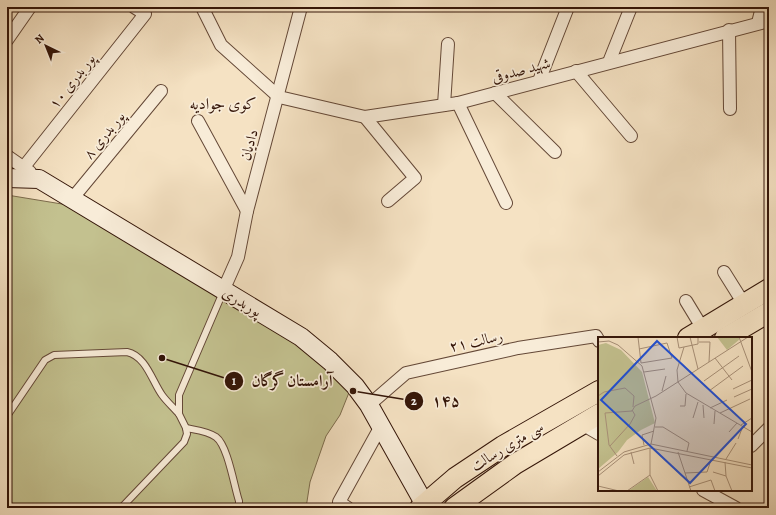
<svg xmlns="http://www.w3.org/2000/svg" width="776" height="515" font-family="Alegreya,Amiri,serif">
<rect width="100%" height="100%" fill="#f5e2c3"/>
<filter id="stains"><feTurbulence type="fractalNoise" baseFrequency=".005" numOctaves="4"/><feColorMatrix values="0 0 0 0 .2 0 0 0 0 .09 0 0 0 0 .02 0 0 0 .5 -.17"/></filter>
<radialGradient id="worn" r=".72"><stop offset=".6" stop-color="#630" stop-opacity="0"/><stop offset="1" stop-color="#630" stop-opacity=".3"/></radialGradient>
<polygon fill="#c3c18f" stroke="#7c6b4c" points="7,195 68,205 302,348 350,390 340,415 326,436 310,482 306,508 7,508"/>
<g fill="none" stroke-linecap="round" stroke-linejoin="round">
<g stroke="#644837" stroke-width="8">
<g id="service">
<path d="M7,416L45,360L54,355L127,352C146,356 152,381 162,395C167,402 174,408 179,414"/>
<path d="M186,428C196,430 208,431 216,437C228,446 234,486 239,501V508"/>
<polyline points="121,508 184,442 187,434 186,428 179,414 179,395 223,292"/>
</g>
</g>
<g stroke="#644837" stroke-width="14">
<g id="minor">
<polyline points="202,7 221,45 279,97 365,117 458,103 769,21"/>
<polyline points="758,23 762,7"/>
<polyline points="729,30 730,109"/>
<polyline points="7,40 30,7"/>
<polyline points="609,62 631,7"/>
<polyline points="576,71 631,136"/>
<polyline points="539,81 568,7"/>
<polyline points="495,93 555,152"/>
<polyline points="458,103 506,203"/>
<polyline points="444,105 448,44"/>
<polyline points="365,117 415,178 388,201"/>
<polyline points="198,121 247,211"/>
<polyline points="7,156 30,172"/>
<polyline points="23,168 145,14 134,7"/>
<polyline points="72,199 161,91"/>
<polyline points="724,272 744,304"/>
<polyline points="223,291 238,257 247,211 301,7"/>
<polyline points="686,301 703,329"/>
<polyline points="369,405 406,373 518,348 596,336 599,341"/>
<polyline points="582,424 599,434"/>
<polyline points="751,446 769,428"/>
<polyline points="703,490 736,508"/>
<polyline points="348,508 339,502 381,426"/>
</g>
</g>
<g stroke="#341508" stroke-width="20">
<polyline id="secondary" points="7,178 39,179 301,337 330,361 355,386 369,405 424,503"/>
</g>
<g stroke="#341508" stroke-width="22">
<g id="primary">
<polyline points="688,338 769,289"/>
<polyline points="725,338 769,312"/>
<polyline points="420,508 455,478 503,446 599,391"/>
<polyline points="454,508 515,464 599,414"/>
</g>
</g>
<use href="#service" stroke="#f8ecd8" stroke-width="6"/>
<use href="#minor" stroke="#f8ecd8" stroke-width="12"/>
<use href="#secondary" stroke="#f8ecd8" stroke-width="18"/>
<use href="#primary" stroke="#f5e2c3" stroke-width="20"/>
</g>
<g text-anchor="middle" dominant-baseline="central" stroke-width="3.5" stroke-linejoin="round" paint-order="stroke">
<g font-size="15" fill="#341508" stroke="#f8ecd8">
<text transform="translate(521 70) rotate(-15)">شهید صدوقی</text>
<text transform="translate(72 81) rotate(-52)">پور بدری ۱۰</text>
<text transform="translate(104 135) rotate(-51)">پور بدری ۸</text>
<text transform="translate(249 145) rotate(-75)">دادیان</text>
<text transform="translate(242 302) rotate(31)">پوربدری</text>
<text transform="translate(476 341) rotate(-12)">۲۱ رسالت</text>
<text transform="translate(507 446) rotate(-31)">سی متری رسالت</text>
</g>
<g font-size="16" fill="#341508" stroke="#f8ecd8">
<text x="223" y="104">کوی جوادیه</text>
</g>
</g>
<g transform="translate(598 337)">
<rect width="154" height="154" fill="#f5e2c3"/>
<path d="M119,0H141L142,2L129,13ZM8,6L23,13L44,35L57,86L43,93L29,103L20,115L0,132V8ZM50,140L59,154H30Z" fill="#c3c18f"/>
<path fill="none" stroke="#a89078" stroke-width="1" d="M40,0L43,26M79,0L81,11L100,7V0M92,0L100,32M141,0L154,35M0,5L11,4L20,8L44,29L58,81L53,107M101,5H112L111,25M86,10L79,33L80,45L88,56L154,95M41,12L69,6L74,21L43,26M117,21L134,43M46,35L67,32M106,44L141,19M135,52L154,43M64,54L68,39M111,54L145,29M0,59L6,55L27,51L36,59L35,70M136,60L154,52M105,68L106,81M82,69H87L88,57M112,71L129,63M122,76L152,62M95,81L100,65M116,87L117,74M143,88L154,81M57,90H65L91,106L89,114M131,95L139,86M140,102L145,89M46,108L44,98L56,94M12,109L32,87L37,78L34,73M52,111V138L60,154M33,115L36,127M80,115L93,154M19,119L11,108L7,76L34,74L37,69L58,59L150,0M128,122L138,106M127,125L128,139L134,154M0,135L26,115L53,107L154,128M115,135L128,139M87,136L109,135L113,123M0,139L26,118L52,111L154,131M0,149L21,154M91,150L113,143L117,154M29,154L52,138"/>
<path fill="#1d4ed8" fill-opacity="0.15" stroke="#1d4ed8" stroke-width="2" d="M59,4L148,87L92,146L3,63Z"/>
<rect width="154" height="154" fill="none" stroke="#341508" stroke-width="2"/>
</g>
<path fill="none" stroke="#341508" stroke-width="1.5" d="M162 358L234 381M353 391L414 401"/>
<g fill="#341508" stroke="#f8ecd8" stroke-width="1.5">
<circle cx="162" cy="358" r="4"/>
<circle cx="353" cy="391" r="4"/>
<circle cx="234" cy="381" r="10"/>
<circle cx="414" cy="401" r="10"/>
</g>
<g font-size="12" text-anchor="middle" font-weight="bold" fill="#fff">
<text x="234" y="385">1</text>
<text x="414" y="405">2</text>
</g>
<g font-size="16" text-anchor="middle" font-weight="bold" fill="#341508" stroke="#f8ecd8" stroke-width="3.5" stroke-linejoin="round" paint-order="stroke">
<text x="292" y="386">آرامستان گرگان</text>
<text x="446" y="406">۱۴۵</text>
</g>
<rect width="776" height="515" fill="none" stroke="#f5e2c3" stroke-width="24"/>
<rect x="8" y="8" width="760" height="499" fill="none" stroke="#341508" stroke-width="2"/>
<rect x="12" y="12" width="752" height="491" fill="none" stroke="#341508"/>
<g transform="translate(46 46) rotate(317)" stroke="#f8ecd8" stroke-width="3" paint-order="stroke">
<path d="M0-3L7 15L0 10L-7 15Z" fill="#341508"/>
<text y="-6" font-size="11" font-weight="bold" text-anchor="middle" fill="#341508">N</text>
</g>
<rect width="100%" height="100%" filter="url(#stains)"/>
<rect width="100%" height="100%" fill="url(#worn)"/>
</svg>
